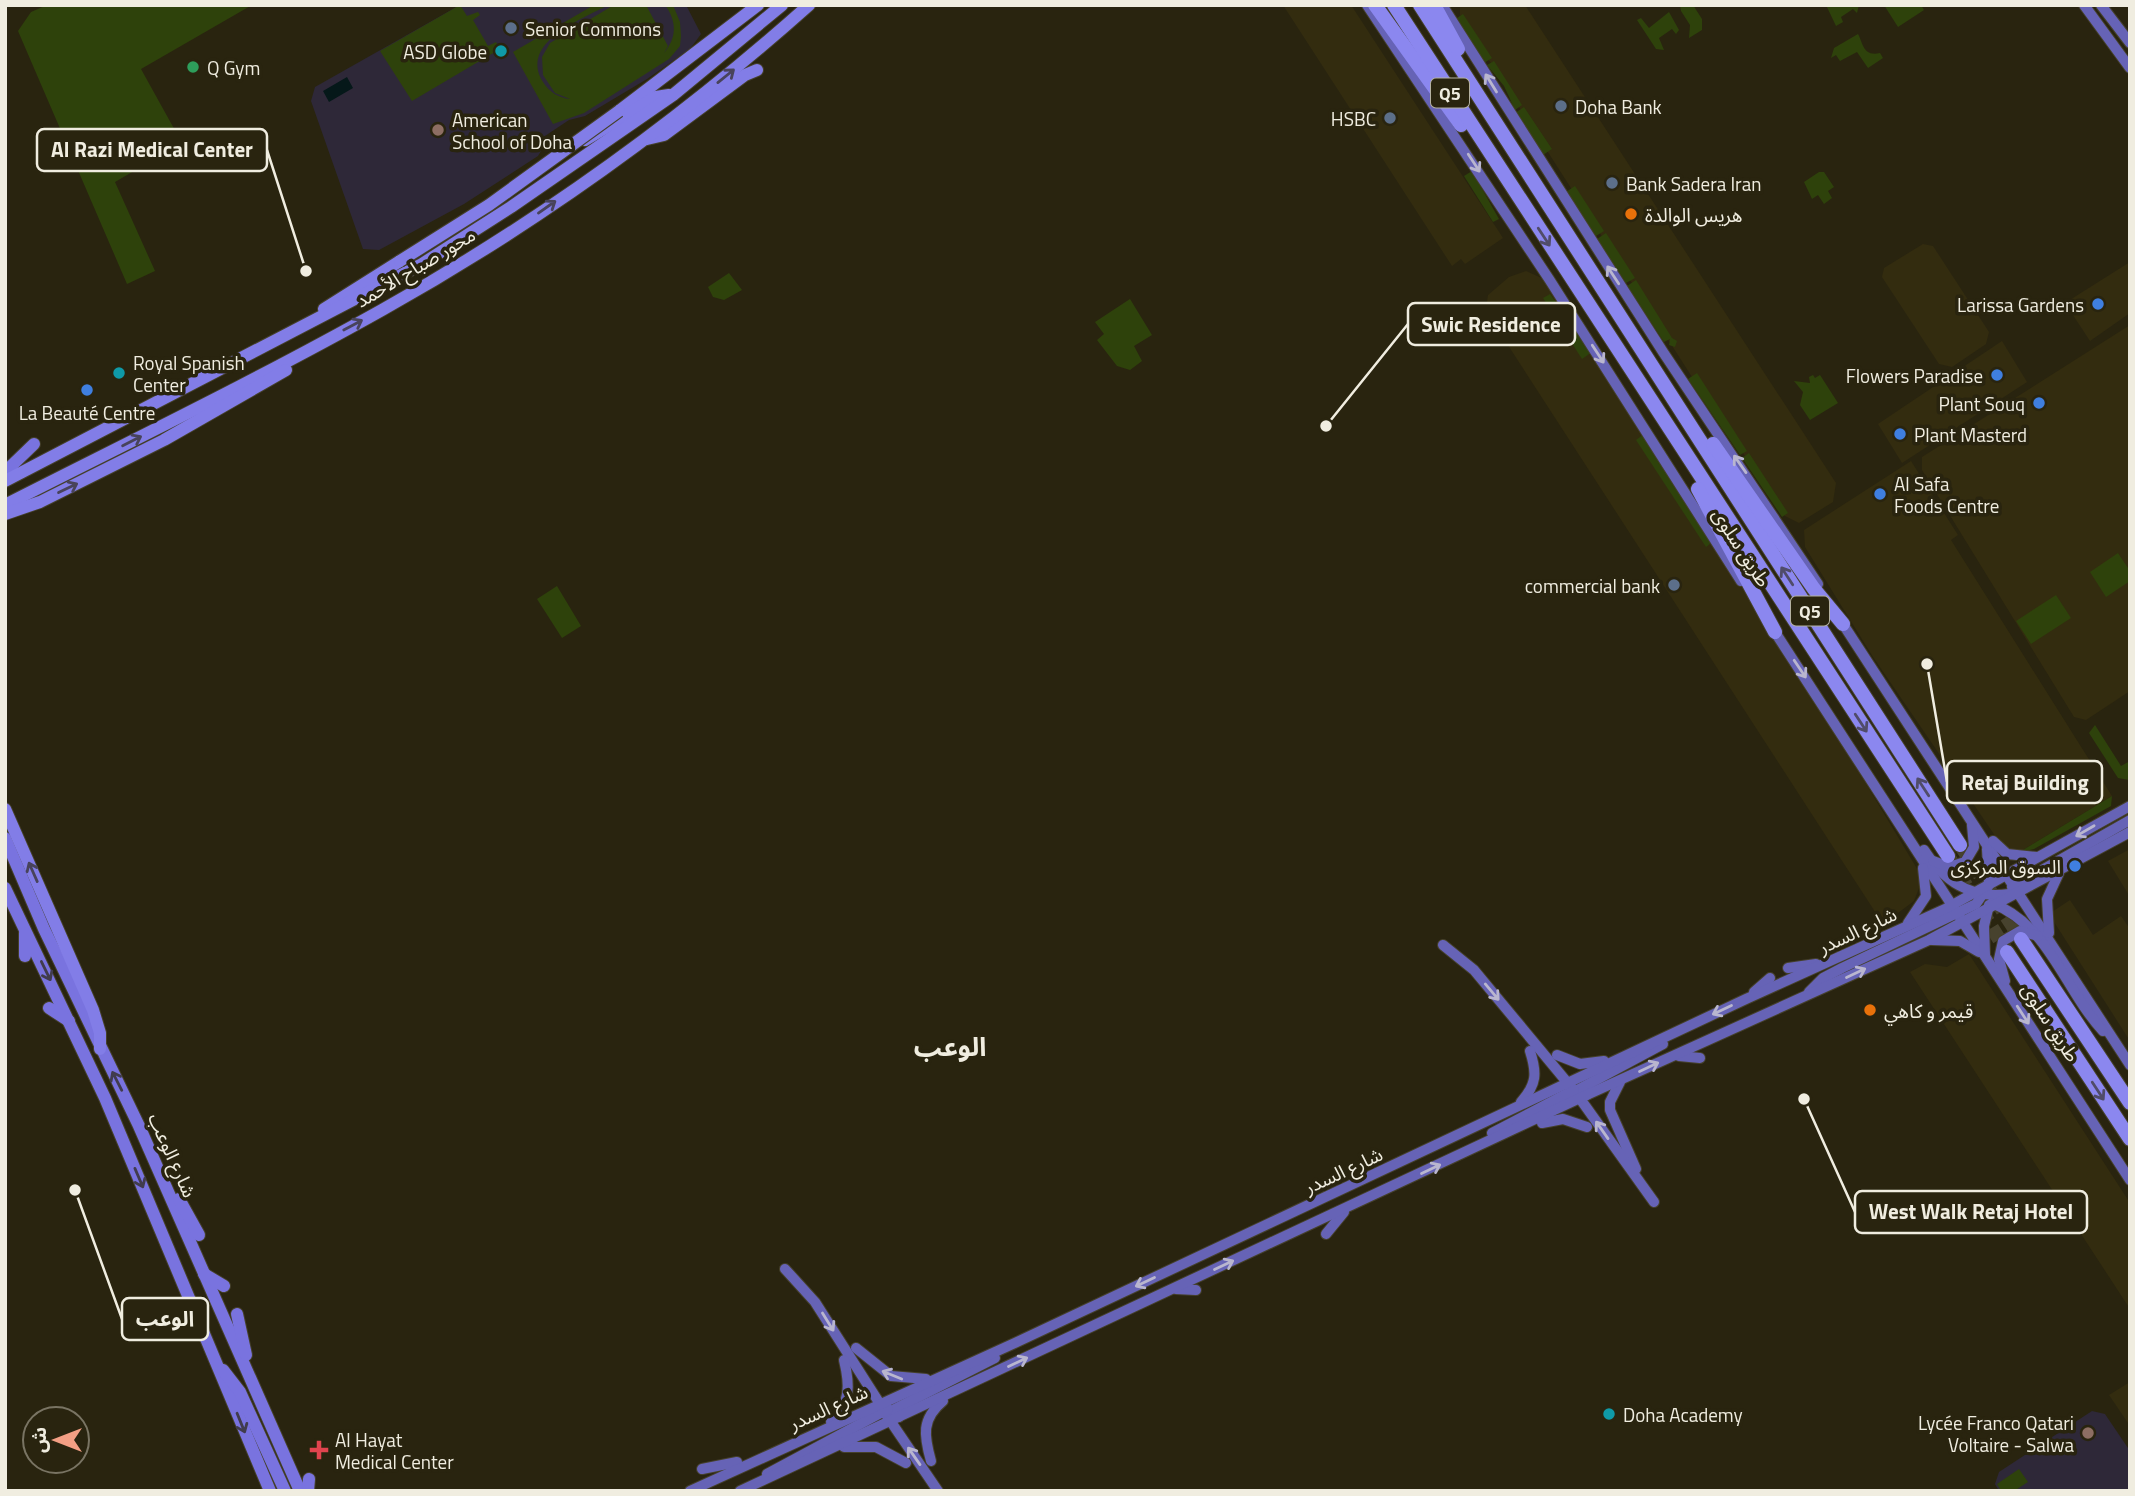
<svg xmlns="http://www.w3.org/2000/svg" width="2135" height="1496" font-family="'Titillium Web','Noto Sans Arabic',sans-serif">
<rect width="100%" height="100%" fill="#29240f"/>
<g fill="#332c0f">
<polygon points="1283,5 1351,5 1503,238 1465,264 1461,259 1452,266"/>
<polygon points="1460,5 1525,5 1836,483 1833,502 1799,523 1785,516 1692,377 1460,15"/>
<polygon points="1923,244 1933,246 1989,332 1986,344 1952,367 1939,364 1882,277 1884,268"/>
<polygon points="2130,262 2130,313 2090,341 2065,303"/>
<polygon points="1526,271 1546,280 1829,722 1919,872 1921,883 1914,901 1898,913 1881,921 1491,319 1486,309 1488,295 1509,277"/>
<polygon points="2130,325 2130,691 2086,720 2074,717 1922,470 1922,457"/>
<polygon points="2002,341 2027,382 1902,463 1878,424"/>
<polygon points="1911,461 1958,535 1951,540 2112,796 2018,853 2004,849 1972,802 1873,657 1805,547 1804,530"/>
<polygon points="2130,849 2130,897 2108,861"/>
<polygon points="2070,900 2093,935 2121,916 2130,929 2130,1041 2049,914"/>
<polygon points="1969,954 2130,1203 2130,1309 1910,972 1925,964 1947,967"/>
<polygon points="2130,1382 2130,1426 2109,1395"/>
</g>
<g fill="#2e2838">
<polygon points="460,5 686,5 701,34 690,49 647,79 585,116 569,120 536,142 541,151 538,156 464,204 379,250 363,249 311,101 315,87"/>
<polygon points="2092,1411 2105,1414 2130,1451 2130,1491 1999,1491 1995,1484 1999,1472"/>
</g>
<g fill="#2e420b">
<polygon points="47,5 252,5 141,69 182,143 115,182 155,271 127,284 18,31 31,12"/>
<polygon points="460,5 467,16 478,12 480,15 473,20 488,46 496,42 500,49 412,101 380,51"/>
<path d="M594,5H608C581,20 519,42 543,82C549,92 559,98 570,99L555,93L543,75L542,57L550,43L614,5H646L668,46L664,53C677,38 677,21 665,5H673L680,22L681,36L680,46L669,59L584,113L553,124L513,52Z"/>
<polygon points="1680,5 1693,5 1702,19 1702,30 1689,38 1690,25 1681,11"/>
<polygon points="1826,5 1859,5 1857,13 1853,9 1841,17 1843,22 1836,26"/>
<polygon points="1884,5 1921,5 1924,10 1898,27"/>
<polygon points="1669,12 1679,30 1676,34 1672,29 1659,38 1664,50 1656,49 1637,20 1641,18 1649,28"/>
<polygon points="1463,14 1492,58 1484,63 1457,18"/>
<path d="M1858,34C1863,43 1863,57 1880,53L1883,58L1868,68L1857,52L1840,61L1836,55L1831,58L1834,48Z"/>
<polygon points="1494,61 1522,105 1515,110 1504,86 1487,65"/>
<polygon points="1524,107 1552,149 1543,155 1515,113"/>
<polygon points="1472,171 1499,219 1493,222 1464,176"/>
<polygon points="1819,172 1824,172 1834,187 1828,191 1832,198 1824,204 1818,195 1812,199 1804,182"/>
<polygon points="1575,186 1604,231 1596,236 1566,192"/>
<polygon points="1606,233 1635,278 1626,283 1597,239"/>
<polygon points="729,273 742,290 724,300 713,297 708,287"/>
<polygon points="1636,280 1672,338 1677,341 1675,347 1669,345 1670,339 1664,342 1627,286"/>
<polygon points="1550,294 1592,352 1582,359 1543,298"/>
<polygon points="1130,299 1152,335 1134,346 1142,361 1130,370 1117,366 1097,340 1104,334 1095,322"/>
<polygon points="1697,373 1747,451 1740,455 1688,379"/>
<polygon points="1813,375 1815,378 1820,375 1838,403 1810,420 1800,405 1803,392 1794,381 1810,383 1809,377"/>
<polygon points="1644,434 1711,543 1706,547 1636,440"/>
<polygon points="1749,453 1788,513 1782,517 1742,458"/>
<polygon points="2118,553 2130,571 2130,581 2106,597 2090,572"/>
<polygon points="557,586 581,626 562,638 537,599"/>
<polygon points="2056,595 2071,618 2031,644 2016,621"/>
<polygon points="2095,725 2121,766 2130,761 2129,780 2118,778 2089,733"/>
<polygon points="2112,796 2111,806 2034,849 2018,853"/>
<polygon points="2019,1469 2028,1482 2014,1491 2001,1491 1997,1484"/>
</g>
<polygon fill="#051819" points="347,77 353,88 329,102 323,91"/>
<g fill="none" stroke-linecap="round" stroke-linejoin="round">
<g stroke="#47422e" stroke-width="14" stroke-dasharray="14 7" stroke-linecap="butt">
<polyline points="1961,846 2021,939"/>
<polyline points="1948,856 2007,952"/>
</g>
<g stroke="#45402c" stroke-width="12">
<g id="secondary">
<polyline points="1367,5 1549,279 1741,581"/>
<polyline points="1442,5 1663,352 1818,584"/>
<polyline points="2084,5 2130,68"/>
<polyline points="2101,5 2130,43"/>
<polyline points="1839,618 2130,1065"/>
<polyline points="1771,626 2130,1180"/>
<polyline points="1993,841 2007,854 2037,857"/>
<path d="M1924,850C1943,880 1971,900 2009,894"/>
<polyline points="1933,861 1949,867 1965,862 1974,847 1972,825"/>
<polyline points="2012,887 2130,820"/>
<path d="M1992,903C2050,926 2064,989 2103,1031"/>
<polyline points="1908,923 1926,896 1923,868"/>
<polyline points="2049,933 2047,899 2059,873"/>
<polyline points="1932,940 1960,941 1979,952"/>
<polyline points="1443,945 1474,970 1576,1093 1587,1095"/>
<polyline points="1985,955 1984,926 1989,905"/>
<polyline points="1788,968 1816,964"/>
<polyline points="2005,981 1999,959 2003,941 2020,931 2038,936"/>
<polyline points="1754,992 1770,978"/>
<polyline points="1809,992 1823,978 1842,968 1976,904 1989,885 1987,849"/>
<polyline points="1557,1055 1580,1064 1604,1061"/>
<polyline points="1679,1056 1700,1058"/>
<polyline points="1620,1082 1610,1102 1610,1110 1636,1169"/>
<polyline points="1576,1093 1654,1202"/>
<polyline points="1570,1094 1663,1044"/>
<path d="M1521,1102C1537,1084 1537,1073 1530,1051"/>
<polyline points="1542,1123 1563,1119 1587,1127"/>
<polyline points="1492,1133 1574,1090"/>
<polyline points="1326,1234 1344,1212"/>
<polyline points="785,1269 815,1302 887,1415 899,1417"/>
<polyline points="1176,1289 1196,1290"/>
<polyline points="856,1348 891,1376 926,1379"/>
<polyline points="885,1414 995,1358"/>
<polyline points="887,1416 938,1491"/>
<path d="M831,1422C851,1403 850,1385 844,1360"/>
<polyline points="844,1447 876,1447 906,1463"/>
<path d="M931,1461C924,1436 921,1419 943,1401"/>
<polyline points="702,1469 737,1462"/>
<polyline points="767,1474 888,1409"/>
<polyline points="690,1491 1017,1342 1746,999 1945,909 2130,806"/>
<polyline points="740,1491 1580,1098 1929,940 2130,832"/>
</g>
</g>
<g stroke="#45402c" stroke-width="14">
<g id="primary">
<polyline points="5,472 34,444"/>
<polyline points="5,838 44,929 139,1126 300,1491"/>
<polyline points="5,888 105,1098 270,1491"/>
<polyline points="25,956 25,933"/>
<polyline points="49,1008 69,1021"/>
<polyline points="179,1199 199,1235"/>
<polyline points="204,1274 224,1286"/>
<polyline points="237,1314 246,1355"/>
<polyline points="223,1370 240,1392 285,1491"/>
<polyline points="308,1491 309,1479"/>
</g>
</g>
<g stroke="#45402c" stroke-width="14">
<g id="trunk">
<polyline points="619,111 758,5"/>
<polyline points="647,139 664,135 745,75 757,70"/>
<polyline points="585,140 656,97 669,95"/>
<polyline points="324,309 400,261"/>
<polyline points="5,481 422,264 511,207 673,95 782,5"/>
<path d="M5,505C131,441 259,379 382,310C534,225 679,121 809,5"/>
<polyline points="5,514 40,502 164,440 286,370"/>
<polyline points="5,809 93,1010 100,1033 100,1049"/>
</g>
</g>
<g stroke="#45402c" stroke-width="16">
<g id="motorway">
<polyline points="1375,5 1461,125"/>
<polyline points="1394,5 1948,856"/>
<polyline points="1420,5 1960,845"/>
<polyline points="1434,5 1458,49"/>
<polyline points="1713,444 1814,589 1843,624"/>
<polyline points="1698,489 1775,632"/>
<polyline points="2021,939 2130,1103"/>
<polyline points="2007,952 2130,1139"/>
</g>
</g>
<use href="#secondary" stroke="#6663b6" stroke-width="10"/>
<use href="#primary" stroke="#7973df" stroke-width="12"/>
<use href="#trunk" stroke="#827de7" stroke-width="12"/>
<use href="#motorway" stroke="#8b87ef" stroke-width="14"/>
<g stroke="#45402c" stroke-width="14" stroke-linecap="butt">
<polyline id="trunk-bridge" points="400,261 489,205 619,111"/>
</g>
<use href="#trunk-bridge" stroke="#827de7" stroke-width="12"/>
</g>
<defs><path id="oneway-shaft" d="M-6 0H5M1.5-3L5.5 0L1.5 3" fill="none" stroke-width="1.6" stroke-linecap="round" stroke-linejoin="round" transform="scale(1.75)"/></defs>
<g stroke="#48435b">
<use href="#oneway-shaft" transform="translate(726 76) rotate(-39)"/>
<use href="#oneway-shaft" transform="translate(547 207) rotate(-35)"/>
<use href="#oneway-shaft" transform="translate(353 325) rotate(-28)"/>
<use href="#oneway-shaft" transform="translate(132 441) rotate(-27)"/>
<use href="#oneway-shaft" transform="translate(68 488) rotate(-26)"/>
<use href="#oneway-shaft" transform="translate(33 872) rotate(-114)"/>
</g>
<g stroke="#b9b6cf">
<use href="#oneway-shaft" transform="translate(1491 83) rotate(-122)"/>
<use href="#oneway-shaft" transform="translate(1474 163) rotate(57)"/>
<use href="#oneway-shaft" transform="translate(1613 275) rotate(-123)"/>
<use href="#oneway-shaft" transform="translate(1598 354) rotate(57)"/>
<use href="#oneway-shaft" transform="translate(1740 464) rotate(-125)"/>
<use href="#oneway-shaft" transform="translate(1800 669) rotate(56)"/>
<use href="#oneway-shaft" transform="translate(2085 831) rotate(150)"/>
<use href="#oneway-shaft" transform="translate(1856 973) rotate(-25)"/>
<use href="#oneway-shaft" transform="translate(1492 992) rotate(50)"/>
<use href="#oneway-shaft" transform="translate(1722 1010) rotate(155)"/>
<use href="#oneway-shaft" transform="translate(2023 1015) rotate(57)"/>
<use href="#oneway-shaft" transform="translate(1649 1067) rotate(-25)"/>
<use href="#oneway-shaft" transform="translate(1602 1130) rotate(-125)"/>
<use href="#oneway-shaft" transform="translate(1431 1169) rotate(-25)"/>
<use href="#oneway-shaft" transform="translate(1224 1265) rotate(-25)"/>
<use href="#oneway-shaft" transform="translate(1145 1282) rotate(155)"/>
<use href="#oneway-shaft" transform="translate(828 1322) rotate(58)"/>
<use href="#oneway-shaft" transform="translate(1018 1362) rotate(-25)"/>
<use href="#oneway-shaft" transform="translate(892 1375) rotate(-158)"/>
<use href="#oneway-shaft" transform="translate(914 1456) rotate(-125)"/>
</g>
<g stroke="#504c69">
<use href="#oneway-shaft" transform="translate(1544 237) rotate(57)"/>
<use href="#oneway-shaft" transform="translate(1787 576) rotate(-123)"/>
<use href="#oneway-shaft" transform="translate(1861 723) rotate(57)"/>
<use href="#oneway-shaft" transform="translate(1923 787) rotate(-123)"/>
<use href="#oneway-shaft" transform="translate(2098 1091) rotate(57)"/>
</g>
<g stroke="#413c4d">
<use href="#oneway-shaft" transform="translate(46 971) rotate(64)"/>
<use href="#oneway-shaft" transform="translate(117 1081) rotate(-117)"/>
<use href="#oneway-shaft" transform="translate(139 1178) rotate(67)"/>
<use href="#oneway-shaft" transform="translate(241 1423) rotate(68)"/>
</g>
<g fill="#5c6f8a" stroke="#29240f" stroke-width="2.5">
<circle cx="511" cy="28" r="7"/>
<circle cx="1561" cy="106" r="7"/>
<circle cx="1390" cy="118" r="7"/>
<circle cx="1612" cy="183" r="7"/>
<circle cx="1674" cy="585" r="7"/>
</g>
<g fill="#0f9aa8" stroke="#29240f" stroke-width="2.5">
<circle cx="501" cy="51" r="7"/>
<circle cx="119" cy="373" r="7"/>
<circle cx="1609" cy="1414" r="7"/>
</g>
<circle fill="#2e9e5b" stroke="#29240f" stroke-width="2.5" cx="193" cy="67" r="7"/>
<g fill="#8d6e63" stroke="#29240f" stroke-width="2.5">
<circle cx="438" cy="130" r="7"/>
<circle cx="2088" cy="1433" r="7"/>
</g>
<g fill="#e8710a" stroke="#29240f" stroke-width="2.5">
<circle cx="1631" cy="214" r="7"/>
<circle cx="1870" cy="1010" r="7"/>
</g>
<g fill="#3f7fe0" stroke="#29240f" stroke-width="2.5">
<circle cx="2098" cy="304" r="7"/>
<circle cx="1997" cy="375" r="7"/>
<circle cx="87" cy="390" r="7"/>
<circle cx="2039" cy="403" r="7"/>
<circle cx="1900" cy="434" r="7"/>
<circle cx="1880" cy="494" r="7"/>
<circle cx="2075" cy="866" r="7"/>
</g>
<path fill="#e0444e" stroke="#29240f" stroke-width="2.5" d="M315.5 1439.5h7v7h7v7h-7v7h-7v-7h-7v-7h7z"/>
<g text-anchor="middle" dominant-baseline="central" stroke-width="7" stroke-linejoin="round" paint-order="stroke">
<g fill="#29240f" stroke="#b4b1a1" stroke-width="2">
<rect x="1431" y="78.5" width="38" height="29" rx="5"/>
<rect x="1791" y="596.5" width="38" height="29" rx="5"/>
</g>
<g font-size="18" font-weight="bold" fill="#f0ede0">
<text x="1450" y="93">Q5</text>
<text x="1810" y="611">Q5</text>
</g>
<g font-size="19" fill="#f0ede0" stroke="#29240f" text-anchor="start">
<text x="525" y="28">Senior Commons</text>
<text x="487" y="51" text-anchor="end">ASD Globe</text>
<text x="207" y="67">Q Gym</text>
<text x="1575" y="106">Doha Bank</text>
<text x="1376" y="118" text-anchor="end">HSBC</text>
<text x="452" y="119">American<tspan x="452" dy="22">School of Doha</tspan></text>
<text x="1626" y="183">Bank Sadera Iran</text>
<text x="1645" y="214">هريس الوالدة</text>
<text x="2084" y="304" text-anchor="end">Larissa Gardens</text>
<text x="133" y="362">Royal Spanish<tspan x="133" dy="22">Center</tspan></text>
<text x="1983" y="375" text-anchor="end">Flowers Paradise</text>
<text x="2025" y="403" text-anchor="end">Plant Souq</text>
<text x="87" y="412" text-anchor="middle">La Beauté Centre</text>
<text x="1914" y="434">Plant Masterd</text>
<text x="1894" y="483">Al Safa<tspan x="1894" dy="22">Foods Centre</tspan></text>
<text x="1660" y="585" text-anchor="end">commercial bank</text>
<text x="2061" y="866" text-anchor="end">السوق المركزى</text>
<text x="1884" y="1010">قيمر و كاهي</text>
<text x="1623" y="1414">Doha Academy</text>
<text x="2074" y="1422" text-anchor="end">Lycée Franco Qatari<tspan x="2074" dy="22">Voltaire - Salwa</tspan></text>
<text x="335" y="1439">Al Hayat<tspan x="335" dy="22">Medical Center</tspan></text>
</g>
<g font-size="19" fill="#f0ede0" stroke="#29240f">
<text transform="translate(415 267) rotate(-31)">محور صباح الأحمد</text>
<text transform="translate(1742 547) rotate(57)">طريق سلوى</text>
<text transform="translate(1857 930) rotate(-25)">شارع السدر</text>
<text transform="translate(2051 1022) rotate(57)">طريق سلوى</text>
<text transform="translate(173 1155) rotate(66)">شارع الوعب</text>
<text transform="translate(1343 1170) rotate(-25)">شارع السدر</text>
<text transform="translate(828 1407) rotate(-24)">شارع السدر</text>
</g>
<g font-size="26" font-weight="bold" fill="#f0ede0" stroke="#29240f">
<text x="950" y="1046">الوعب</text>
</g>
</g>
<path fill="none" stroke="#f0ede0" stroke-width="2.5" d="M306 271L267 150M1326 426L1408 324M1927 664L1947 782M1804 1099L1855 1212M75 1190L122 1319"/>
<g fill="#f0ede0" stroke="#29240f" stroke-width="2.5">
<circle cx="306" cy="271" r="7"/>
<circle cx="1326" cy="426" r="7"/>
<circle cx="1927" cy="664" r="7"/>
<circle cx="1804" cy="1099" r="7"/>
<circle cx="75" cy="1190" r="7"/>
</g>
<g fill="#29240f" stroke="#f0ede0" stroke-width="2.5">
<rect x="37" y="129" width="230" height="42" rx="7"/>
<rect x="1408" y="303" width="167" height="42" rx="7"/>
<rect x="1947" y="761" width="155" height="42" rx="7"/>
<rect x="1855" y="1191" width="232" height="42" rx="7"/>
<rect x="122" y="1298" width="86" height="42" rx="7"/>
</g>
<g font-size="21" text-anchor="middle" font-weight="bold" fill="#f0ede0">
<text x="152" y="157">Al Razi Medical Center</text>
<text x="1491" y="332">Swic Residence</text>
<text x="2025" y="790">Retaj Building</text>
<text x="1971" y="1219">West Walk Retaj Hotel</text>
<text x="165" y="1326">الوعب</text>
</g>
<rect width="2135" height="1496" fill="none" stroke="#f0ede0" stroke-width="14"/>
<g transform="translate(56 1440) rotate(270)"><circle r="33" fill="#29240f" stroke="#797463" stroke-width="2"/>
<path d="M0-5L12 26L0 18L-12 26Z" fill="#f39f84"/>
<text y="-10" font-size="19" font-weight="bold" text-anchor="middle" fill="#f0ede0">ش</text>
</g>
</svg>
